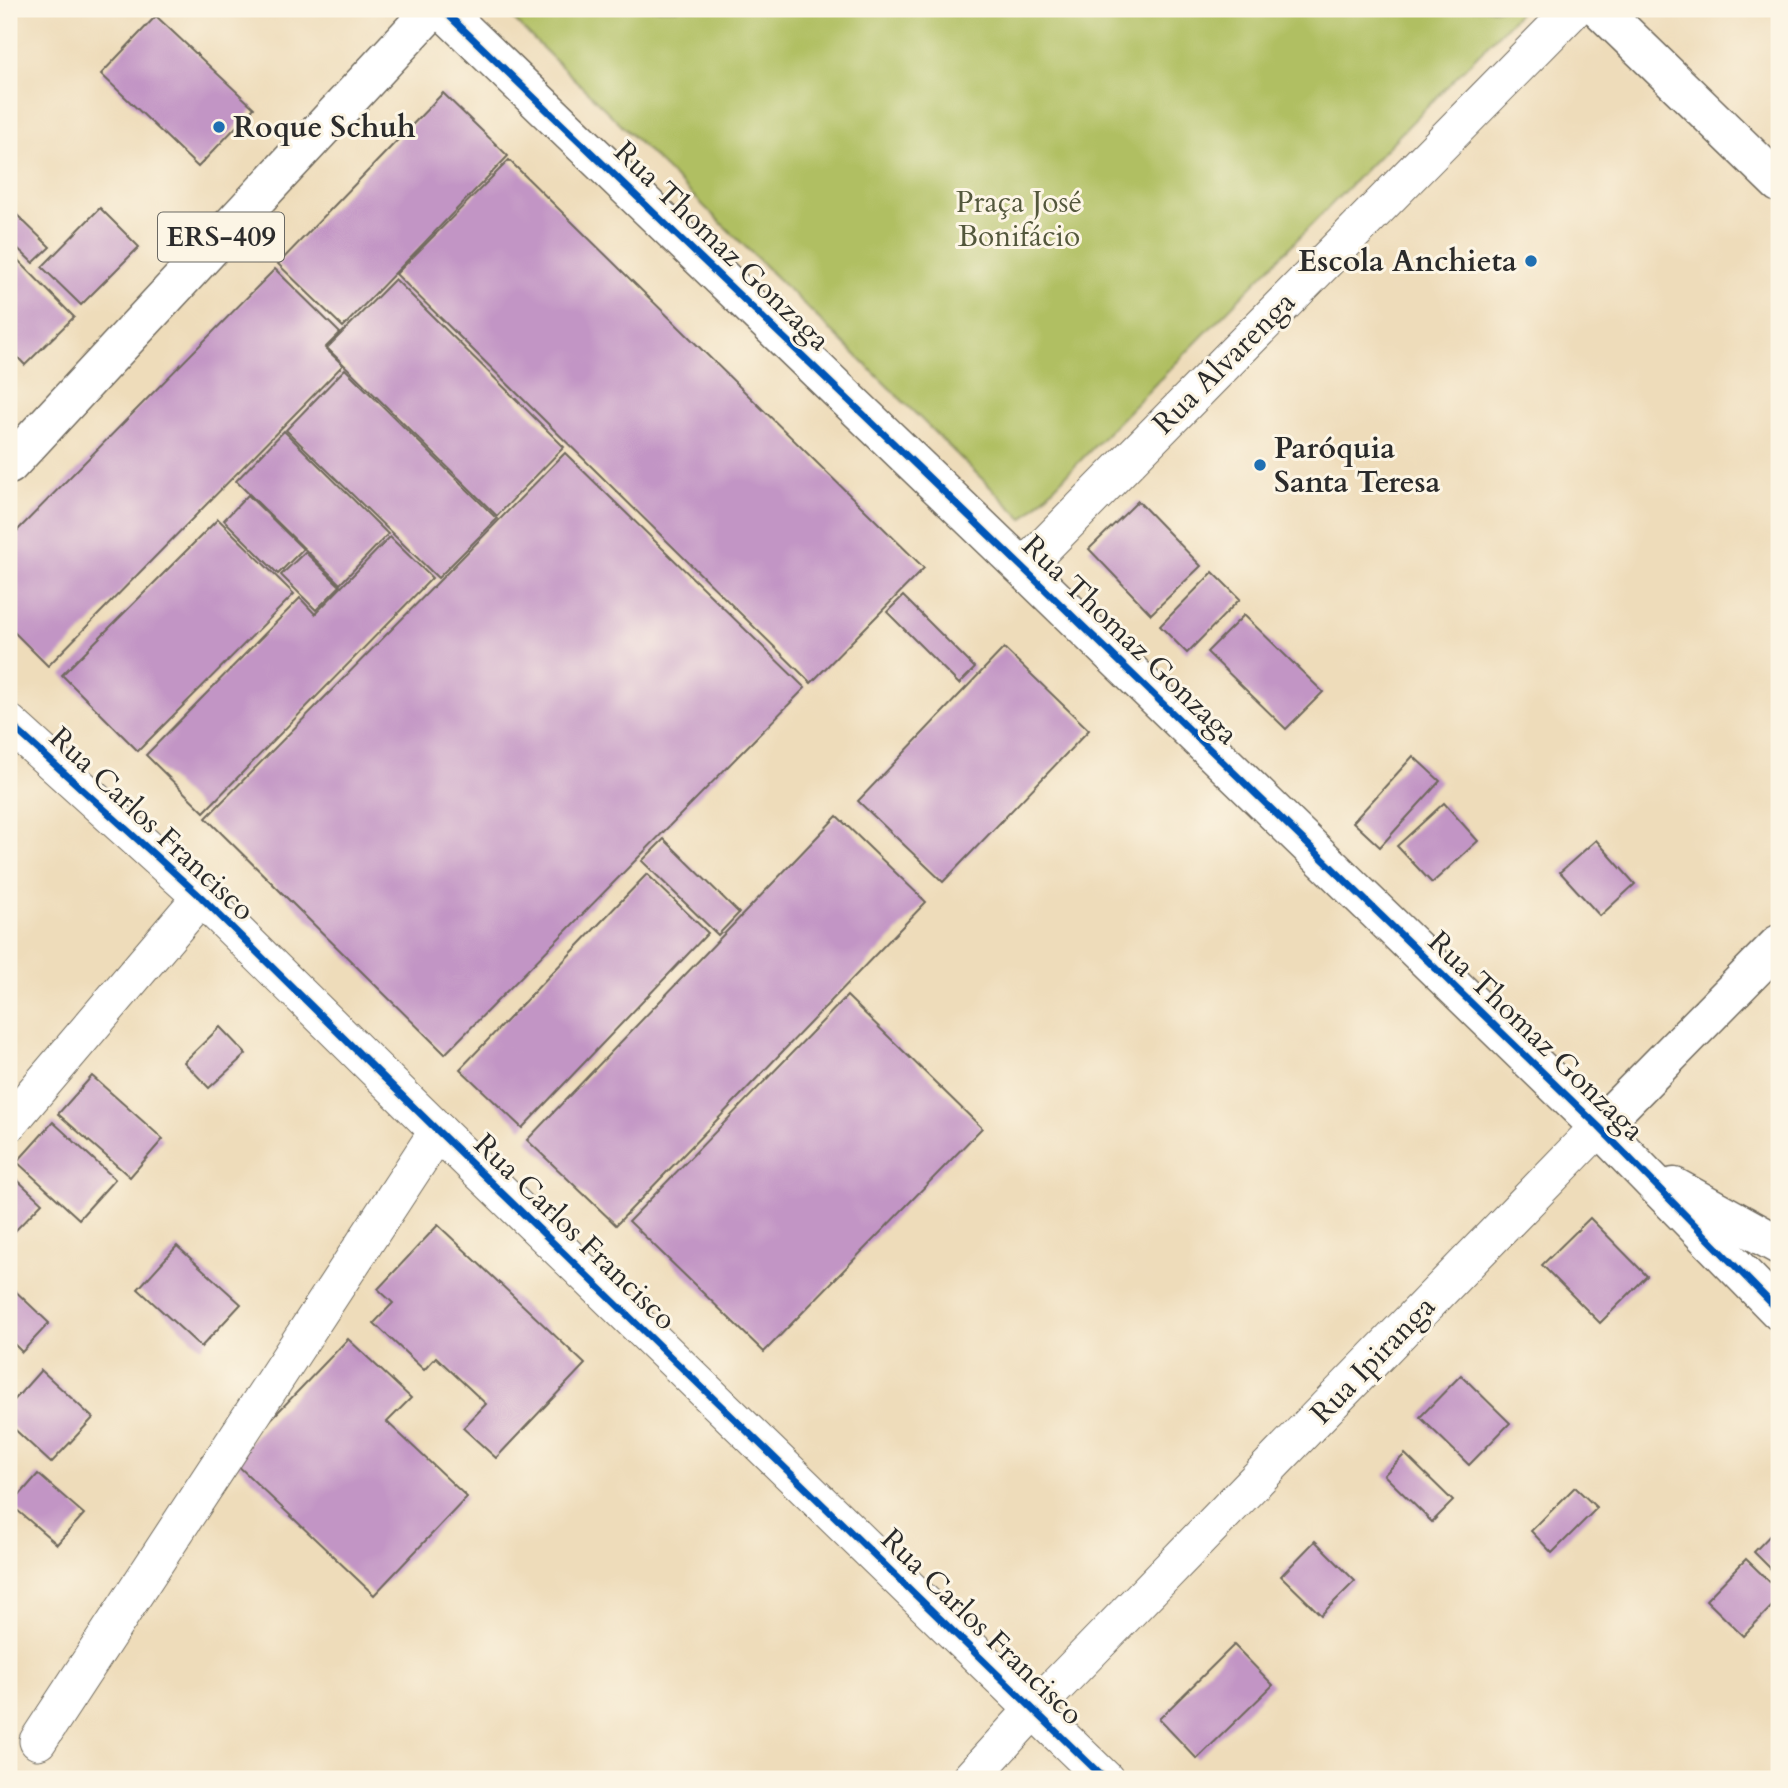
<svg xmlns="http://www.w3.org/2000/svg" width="1788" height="1788" font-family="Cardo,serif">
<rect width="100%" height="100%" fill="#fcf5e5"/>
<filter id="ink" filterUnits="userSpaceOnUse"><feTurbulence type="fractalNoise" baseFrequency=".0143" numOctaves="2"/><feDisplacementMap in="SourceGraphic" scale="14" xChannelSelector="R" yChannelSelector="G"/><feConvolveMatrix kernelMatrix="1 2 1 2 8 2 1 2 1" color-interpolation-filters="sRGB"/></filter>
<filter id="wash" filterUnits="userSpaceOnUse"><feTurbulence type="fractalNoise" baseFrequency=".00686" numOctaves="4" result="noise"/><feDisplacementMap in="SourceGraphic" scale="28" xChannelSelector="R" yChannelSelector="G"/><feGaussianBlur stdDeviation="1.57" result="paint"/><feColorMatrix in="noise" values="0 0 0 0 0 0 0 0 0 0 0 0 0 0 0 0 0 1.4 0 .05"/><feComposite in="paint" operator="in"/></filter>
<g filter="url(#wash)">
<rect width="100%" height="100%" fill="#eedcba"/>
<polygon fill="#b0bf62" stroke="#6e7546" stroke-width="2" points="524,9 1523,9 1023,519 513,19"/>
<g id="blocks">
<g fill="#c295c5">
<polygon points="156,16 254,108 198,167 101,74"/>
<polygon points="443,93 508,156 343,327 278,264"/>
<polygon points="509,160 924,568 811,683 396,274"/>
<polygon points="100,208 139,247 81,305 42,267"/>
<polygon points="15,213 50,247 33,263 9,240 9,220"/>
<polygon points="9,251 74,317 25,365 9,348"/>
<polygon points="275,269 340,333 325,348 343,365 48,666 9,627 9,539"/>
<polygon points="395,279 564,447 497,516 327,348"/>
<polygon points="345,369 497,519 438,578 286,430"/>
<polygon points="284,431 388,534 340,584 236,481"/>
<polygon points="565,453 805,688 445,1054 206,818"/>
<polygon points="248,495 303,549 278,574 224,520"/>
<polygon points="1138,501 1201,566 1151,614 1089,549"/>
<polygon points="218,519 294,594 138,751 62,675"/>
<polygon points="390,537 432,578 204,812 146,755 300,598 315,614"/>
<polygon points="305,552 340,586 316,610 281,575"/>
<polygon points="1213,572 1240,599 1187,653 1160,626"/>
<polygon points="903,596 975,668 959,684 887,612"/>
<polygon points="1244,615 1323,692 1286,729 1207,652"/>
<polygon points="1004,648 1089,730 943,882 858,801"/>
<polygon points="1413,756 1440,781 1380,847 1353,822"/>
<polygon points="1444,803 1478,841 1432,883 1397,846"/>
<polygon points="837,816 926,902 616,1225 527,1140"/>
<polygon points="664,839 739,913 718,935 642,861"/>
<polygon points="1596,840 1635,884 1600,916 1560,872"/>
<polygon points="647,874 708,933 522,1128 460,1069"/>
<polygon points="847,996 982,1128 764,1352 629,1221"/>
<polygon points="220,1027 246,1054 209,1088 184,1062"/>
<polygon points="92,1076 163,1139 130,1177 58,1114"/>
<polygon points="53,1122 115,1179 79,1219 17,1162"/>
<polygon points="12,1175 42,1203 14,1232 9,1226 9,1178"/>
<polygon points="1590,1218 1647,1276 1600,1323 1542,1265"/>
<polygon points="438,1225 585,1364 496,1458 463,1428 486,1404 436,1357 424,1370 374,1323 393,1303 378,1289"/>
<polygon points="177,1246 241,1304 201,1347 138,1289"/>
<polygon points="9,1285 49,1323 22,1352 9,1339"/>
<polygon points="348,1339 411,1398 387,1422 467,1497 374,1595 232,1460"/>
<polygon points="41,1370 93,1418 51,1463 9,1424 9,1406"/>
<polygon points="1461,1375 1510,1423 1469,1465 1420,1417"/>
<polygon points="1405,1454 1453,1501 1432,1522 1384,1475"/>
<polygon points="38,1474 84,1514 57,1544 11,1505"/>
<polygon points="1575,1487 1597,1508 1552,1553 1531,1531"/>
<polygon points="1779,1526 1779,1577 1754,1552"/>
<polygon points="1315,1541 1355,1581 1321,1615 1281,1576"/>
<polygon points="1746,1559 1779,1591 1779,1599 1743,1636 1706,1600"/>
<polygon points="1234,1645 1273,1685 1197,1759 1159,1719"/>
</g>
</g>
</g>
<g filter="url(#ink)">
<use href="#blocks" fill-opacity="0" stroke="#6f695d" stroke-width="2"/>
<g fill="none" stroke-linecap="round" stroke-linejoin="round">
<g stroke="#6f695d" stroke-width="39">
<g id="minor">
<polyline points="1023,568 1574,9"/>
<polyline points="9,723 201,897 438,1131 1105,1779"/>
<polyline points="9,1123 201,897"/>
<polyline points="38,1741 438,1131"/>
<polyline points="970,1779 1034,1709 1599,1127"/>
</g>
</g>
<g stroke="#6f695d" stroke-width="41">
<g id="tertiary">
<polyline points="442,9 1023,568 1599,1127 1779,1311"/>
<polyline points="1599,1127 1779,944"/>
<polyline points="1674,1187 1779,1245"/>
</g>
</g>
<g stroke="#6f695d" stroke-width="41">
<polyline id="secondary" points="1600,9 1779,183"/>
</g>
<g stroke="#6f695d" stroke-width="41">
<polyline id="primary" points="9,465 433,9"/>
</g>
<use href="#minor" stroke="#fff" stroke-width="37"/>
<use href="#tertiary" stroke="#fff" stroke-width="38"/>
<use href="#secondary" stroke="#fff" stroke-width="38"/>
<use href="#primary" stroke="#fff" stroke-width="38"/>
<g stroke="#fcf5e5" stroke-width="11">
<g id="cycleway">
<polyline points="442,9 1023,568 1599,1127 1779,1311"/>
<polyline points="9,723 201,897 438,1131 1105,1779"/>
</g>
</g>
<use href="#cycleway" stroke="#0057b8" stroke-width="7"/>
</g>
</g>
<g fill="#1f6fb2" stroke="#fcf5e5" stroke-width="2.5">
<circle cx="219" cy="127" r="7"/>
<circle cx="1531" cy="261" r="7"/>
<circle cx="1260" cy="465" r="7"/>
</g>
<g text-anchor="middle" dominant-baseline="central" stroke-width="6" stroke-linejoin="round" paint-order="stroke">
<rect fill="#fcf5e5" stroke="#6a6863" stroke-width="2" x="158" y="212.5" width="126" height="49" rx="5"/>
<g font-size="28" font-weight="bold" fill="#2b2b2b">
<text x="221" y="237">ERS-409</text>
</g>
<g font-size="30" font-weight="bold" fill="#2b2b2b" stroke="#fcf5e5" text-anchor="start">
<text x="233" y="127">Roque Schuh</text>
<text x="1517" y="261" text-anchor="end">Escola Anchieta</text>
<text x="1274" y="448">Paróquia<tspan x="1274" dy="34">Santa Teresa</tspan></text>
</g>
<g font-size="30" fill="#53573c" stroke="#fcf5e5">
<text x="1019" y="202">Praça José<tspan x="1019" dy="34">Bonifácio</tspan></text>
</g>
<g font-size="30" fill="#2b2b2b" stroke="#fcf5e5">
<text transform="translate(722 246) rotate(44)">Rua Thomaz Gonzaga</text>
<text transform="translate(1224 363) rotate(-45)">Rua Alvarenga</text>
<text transform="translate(1130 640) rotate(44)">Rua Thomaz Gonzaga</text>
<text transform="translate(152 824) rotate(43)">Rua Carlos Francisco</text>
<text transform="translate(1536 1036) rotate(44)">Rua Thomaz Gonzaga</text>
<text transform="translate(575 1232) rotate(44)">Rua Carlos Francisco</text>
<text transform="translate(1373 1360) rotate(-46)">Rua Ipiranga</text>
<text transform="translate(982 1627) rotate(44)">Rua Carlos Francisco</text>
</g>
</g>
<rect width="1788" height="1788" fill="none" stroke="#fcf5e5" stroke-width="35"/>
</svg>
